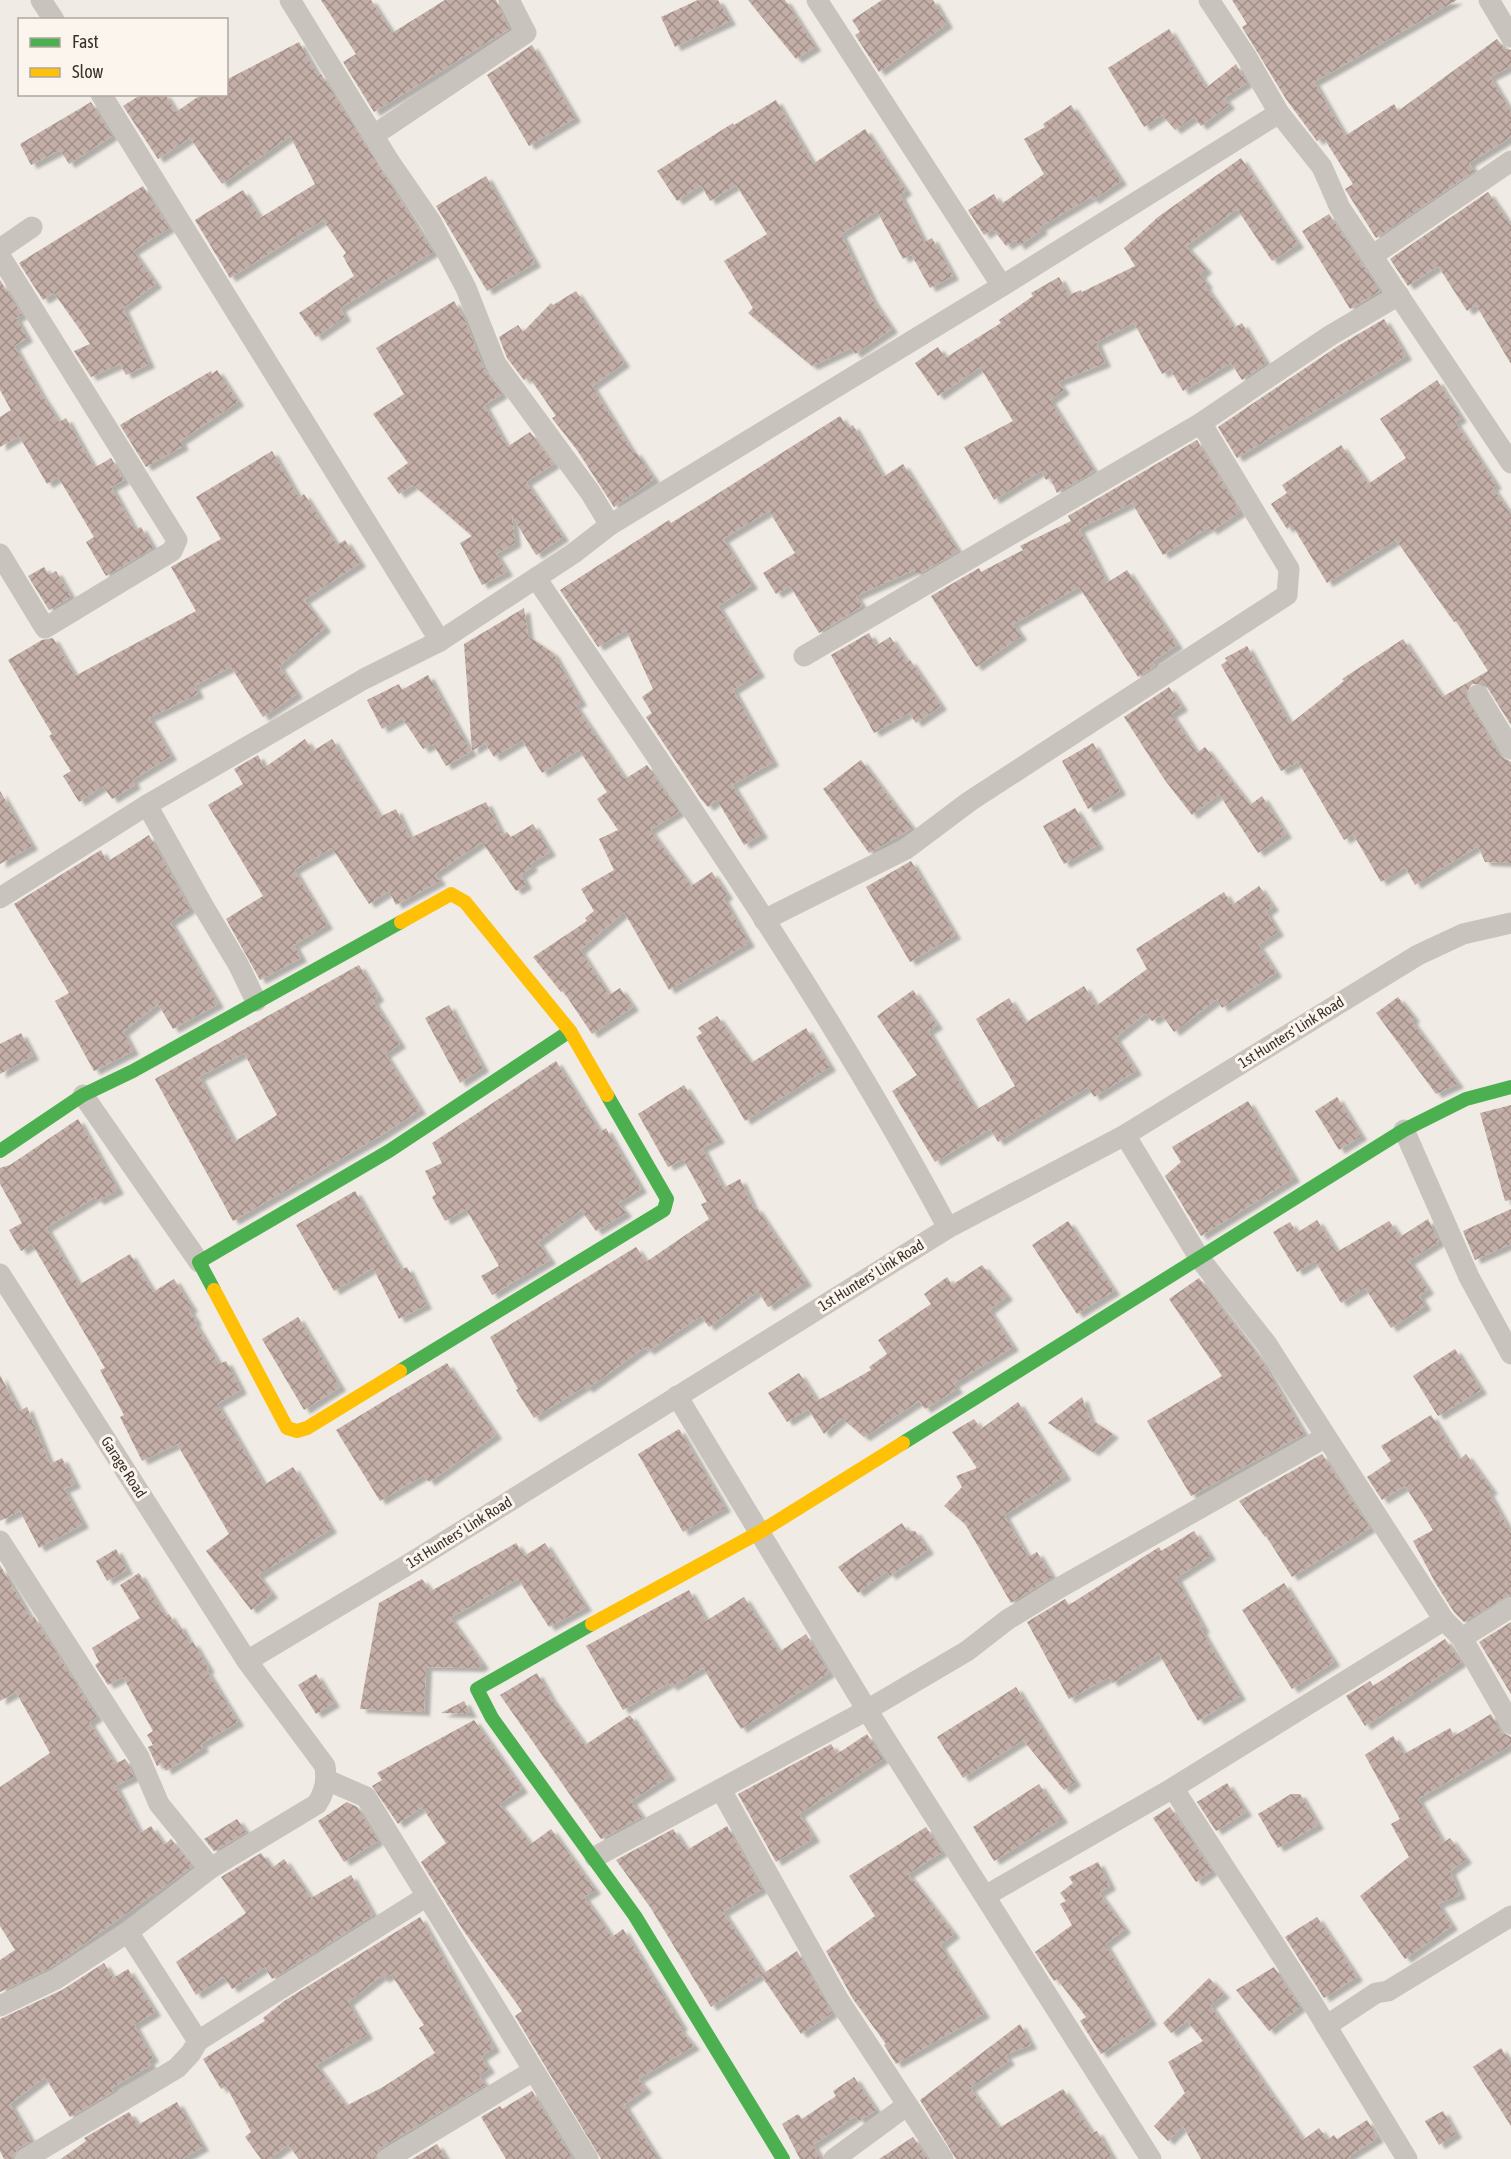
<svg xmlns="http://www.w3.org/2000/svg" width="1511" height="2159" font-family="'Asap Condensed',sans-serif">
<defs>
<pattern id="building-cross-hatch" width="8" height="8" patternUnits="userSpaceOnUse" patternTransform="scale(1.5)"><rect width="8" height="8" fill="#c3afa7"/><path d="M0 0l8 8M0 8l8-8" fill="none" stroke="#a08f88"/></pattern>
<filter id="shadow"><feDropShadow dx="6" dy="4" stdDeviation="1.5" flood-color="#0004"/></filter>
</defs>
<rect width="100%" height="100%" fill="#f0ebe5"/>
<g fill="url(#building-cross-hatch)" fill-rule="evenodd" filter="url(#shadow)">
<polygon points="321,0 371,0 392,33 445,0 496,0 509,29 374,112 343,62 356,54"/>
<polygon points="698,0 718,0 730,21 675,47 661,17"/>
<polygon points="748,0 785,0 815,47 796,59"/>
<polygon points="882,0 933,0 947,24 879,72 855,35 860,32 852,20"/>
<polygon points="1232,0 1457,0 1314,82 1345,136 1394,104 1398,111 1497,39 1504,48 1511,50 1511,66 1490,77 1511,112 1511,137 1469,163 1474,171 1376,238 1345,189 1353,184 1323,137 1317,141 1286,99 1242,27 1247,24"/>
<polygon points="1169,29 1206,88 1236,64 1247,83 1224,98 1229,105 1201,126 1194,117 1175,130 1162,115 1144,127 1108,68"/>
<polygon points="299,42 318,76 321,74 433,252 340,308 345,317 316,337 299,313 354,276 343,256 346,253 323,220 230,278 195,220 243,190 260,218 315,184 290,136 222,184 190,138 158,159 123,106 142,94 165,94 176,112 202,94 226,94 226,80"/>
<polygon points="532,45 575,118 529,146 487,75"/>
<polygon points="776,100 813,164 865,129 906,191 900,195 924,242 932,238 953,276 930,288 911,254 903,259 877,211 841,234 872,299 892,329 855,354 851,348 812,366 748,313 753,308 724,261 767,234 736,185 710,201 701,185 677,201 657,171 733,123 734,125"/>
<polygon points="91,102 112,136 69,164 60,150 31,165 20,144"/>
<polygon points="1071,105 1121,181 1093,200 1091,197 1040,227 1042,230 1019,246 1015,240 1006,246 993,229 984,235 968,210 994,194 1000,205 1044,174 1024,139 1045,127 1043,124"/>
<polygon points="1241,158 1298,244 1272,261 1237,209 1186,246 1206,269 1200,275 1207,284 1205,286 1234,328 1242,323 1266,363 1242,380 1231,363 1183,391 1170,369 1162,374 1134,323 1096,342 1105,363 1058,382 1064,390 1050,400 1094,471 1057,493 1050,478 1046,480 1041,471 994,500 964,447 1013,421 980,367 938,396 915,363 938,347 945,358 1001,323 999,320 1033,296 1031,293 1059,277 1069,295 1081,290 1082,292 1135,266 1124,248 1158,217"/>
<polygon points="486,176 535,263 487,291 436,206"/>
<polygon points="143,186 169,228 133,251 156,284 123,308 149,364 126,375 120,364 91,377 74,351 90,344 54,293 43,300 19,263"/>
<polygon points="1488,192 1511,226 1511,364 1476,305 1467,311 1438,266 1408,286 1390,259"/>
<polygon points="1329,214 1380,291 1350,309 1302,231"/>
<polygon points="0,280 22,315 16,318 27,338 14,346 41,394 59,422 66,418 94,468 111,458 124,480 111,487 135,530 141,527 153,548 106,576 86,542 94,537 58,477 47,484 19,436 0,447 0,417 11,410 0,390"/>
<polygon points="576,291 624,363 592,386 633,453 635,451 654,479 614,507 577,450 552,418 556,416 529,377 524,380 507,358 499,337 518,325 523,332 551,303 553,305"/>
<polygon points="454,301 464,318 484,369 502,394 484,405 507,447 530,432 554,464 526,482 563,537 536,555 512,516 515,543 496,554 507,572 482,585 460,543 472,536 413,485 399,494 387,478 408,463 373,414 404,394 376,348"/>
<polygon points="1384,319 1406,356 1237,458 1218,427 1338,346"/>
<polygon points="217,370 238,402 180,441 183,446 146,467 120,425 211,371 212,374"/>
<polygon points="1437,380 1461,418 1455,422 1496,485 1492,487 1511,515 1511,725 1485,684 1472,684 1465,695 1500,756 1511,762 1511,863 1485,862 1478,846 1415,885 1405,867 1381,882 1353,834 1344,840 1298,762 1281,771 1221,665 1227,661 1225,658 1247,646 1290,724 1344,681 1342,679 1403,639 1442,697 1488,671 1456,621 1454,622 1396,540 1327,583 1292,525 1287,529 1271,504 1287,493 1282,485 1341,445 1368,484 1406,458 1380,419"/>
<polygon points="840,416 848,428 853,425 883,477 903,464 958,551 917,575 914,570 856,596 862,606 819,633 790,586 776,594 763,573 795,553 769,511 723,539 752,585 718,606 759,673 733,690 773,762 732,785 762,834 744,845 717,800 708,807 701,799 646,717 652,713 642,697 653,689 626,630 598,647 560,590 669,520 671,523 706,501"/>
<polygon points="1197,440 1240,512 1211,531 1209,527 1163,555 1132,503 1079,529 1107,583 1127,570 1177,645 1152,662 1155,666 1138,677 1079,587 1013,624 1021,636 976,667 931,596 979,568 981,572 1023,550 1020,546 1071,521 1068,516"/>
<polygon points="272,451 299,498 304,494 337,545 345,540 360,563 304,600 325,628 279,666 297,694 263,717 231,667 194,686 198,694 149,718 171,756 132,780 135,785 112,799 103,786 79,802 63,776 71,771 49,736 52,734 8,660 42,640 53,638 75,676 196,611 171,567 221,539 196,497"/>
<polygon points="44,567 49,575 56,571 71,597 49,610 28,576"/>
<polygon points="524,608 528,636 553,653 581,702 575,705 625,779 647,765 679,812 650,830 691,886 712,872 727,895 723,898 749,943 669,990 624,912 580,950 609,995 620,988 633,1007 592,1034 563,991 561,992 533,957 587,921 585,918 594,911 581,889 614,870 599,839 618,830 597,799 607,792 579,750 542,773 522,740 494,757 485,743 472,751 464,644"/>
<polygon points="869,633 876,646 890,637 907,662 910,660 941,706 916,723 909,713 874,733 831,655"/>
<polygon points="428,675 471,752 446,766 433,744 423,749 402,718 382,729 367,700 399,684 402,690"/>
<polygon points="1169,687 1182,707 1171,714 1197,753 1205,747 1250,805 1262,796 1286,834 1258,853 1219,794 1192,815 1164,779 1124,717"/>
<polygon points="305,739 313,751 332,739 380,817 396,809 410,838 486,802 502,835 507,832 511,837 533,824 550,852 530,864 532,867 521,875 526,885 516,891 482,842 435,874 440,881 396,905 389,891 369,904 332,848 294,870 327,925 294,945 301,958 260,980 226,919 263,896 208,805 243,784 234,769 258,755 264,768"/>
<polygon points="1093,743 1120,791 1088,809 1062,761"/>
<polygon points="861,760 912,828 869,853 823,789"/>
<polygon points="0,791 32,846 0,864"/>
<polygon points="1075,808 1098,845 1064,864 1043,826"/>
<polygon points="149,835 190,909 170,922 218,1004 173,1029 158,1004 123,1032 133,1051 94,1071 55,1001 69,993 14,904 101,850 107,862"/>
<polygon points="911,861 955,935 910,962 866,887"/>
<polygon points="1259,886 1273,907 1266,912 1278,932 1258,945 1276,973 1222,1008 1217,999 1174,1032 1162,1015 1152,1021 1146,1013 1115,1038 1136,1071 1094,1097 1088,1087 998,1142 990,1129 935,1162 892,1091 917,1075 877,1016 913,990 937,1025 928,1031 976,1110 1015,1086 976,1019 1009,998 1025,1023 1084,986 1096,1006 1147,969 1136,949 1224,892 1232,905"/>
<path d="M359,965L378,997L373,1001L400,1044L385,1054L420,1110L380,1136L233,1221L155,1079ZM244,1053L277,1115L234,1142L199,1077Z"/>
<polygon points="1398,997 1414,1018 1411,1020 1458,1084 1436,1094 1376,1013"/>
<polygon points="449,1005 483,1068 460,1083 425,1018"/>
<polygon points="717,1016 751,1063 806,1028 830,1067 745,1121 696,1037 702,1033 698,1028"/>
<polygon points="21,1033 33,1056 0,1074 0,1044"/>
<polygon points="556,1061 600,1132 606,1128 608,1132 641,1189 618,1203 626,1213 596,1231 581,1210 538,1242 550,1260 492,1295 481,1276 499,1266 466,1209 445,1221 432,1197 436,1194 425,1171 442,1163 432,1143"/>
<polygon points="684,1085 719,1139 702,1148 723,1188 740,1179 754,1209 756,1207 806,1282 768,1307 758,1291 709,1327 701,1316 648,1351 645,1347 587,1389 585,1386 534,1418 516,1390 518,1389 490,1337 636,1247 646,1262 709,1219 701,1204 707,1202 683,1159 668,1167 638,1114"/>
<polygon points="1337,1097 1361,1136 1339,1150 1315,1111"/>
<polygon points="1248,1101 1294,1178 1201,1236 1165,1176 1181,1162 1172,1147"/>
<polygon points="1511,1105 1511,1200 1505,1201 1480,1113"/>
<polygon points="78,1119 118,1190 98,1201 95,1197 46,1228 79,1285 130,1254 153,1292 174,1279 192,1308 189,1310 196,1321 194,1322 219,1364 226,1361 241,1390 217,1404 264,1485 293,1467 331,1529 258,1575 272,1594 251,1610 206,1551 229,1534 177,1444 142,1461 120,1417 124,1415 100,1370 105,1368 32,1244 21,1251 9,1230 22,1223 0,1184 0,1168 10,1165"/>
<polygon points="355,1191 401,1270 407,1267 426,1305 399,1319 373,1268 334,1291 296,1225"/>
<polygon points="1511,1209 1511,1244 1475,1260 1463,1231"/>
<polygon points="1428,1219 1439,1242 1409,1261 1428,1290 1419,1296 1425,1306 1391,1328 1365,1288 1341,1303 1315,1261 1297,1272 1273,1232 1290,1222 1297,1233 1317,1220 1337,1252 1389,1221 1400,1237"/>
<polygon points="1068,1221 1114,1291 1077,1314 1032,1245"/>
<polygon points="982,1265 1007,1296 989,1310 1013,1347 953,1384 957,1389 925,1409 919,1401 864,1437 842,1418 824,1434 808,1409 787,1422 768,1393 799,1373 817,1401 871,1370 869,1367 887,1354 878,1340 931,1304 924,1294 947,1277 952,1285"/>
<polygon points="1199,1278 1262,1361 1304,1434 1191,1496 1147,1421 1222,1376 1169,1299"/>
<polygon points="298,1317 340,1387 304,1410 262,1339"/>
<polygon points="1455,1349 1481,1390 1438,1416 1413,1376"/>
<polygon points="447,1363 496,1435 429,1482 424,1475 380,1501 336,1430"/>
<polygon points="0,1375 19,1411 27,1407 50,1464 62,1458 75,1484 64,1489 83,1524 39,1548 20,1511 0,1521"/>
<polygon points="1082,1397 1090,1419 1113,1434 1093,1452 1048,1423"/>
<polygon points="1018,1402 1065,1476 1004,1515 1028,1557 1037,1552 1052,1577 1011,1603 965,1524 944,1506 962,1487 956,1476 977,1468 952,1432 974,1419 981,1429"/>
<polygon points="1431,1415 1459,1460 1466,1454 1492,1490 1488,1492 1511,1533 1511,1594 1464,1622 1454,1612 1436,1584 1413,1541 1433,1530 1405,1486 1382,1500 1367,1477 1391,1461 1381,1446"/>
<polygon points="679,1429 725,1508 683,1532 638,1454"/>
<polygon points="1322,1454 1370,1528 1292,1577 1266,1536 1265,1537 1239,1501"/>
<polygon points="902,1523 907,1531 915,1531 928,1550 890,1576 887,1571 858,1593 838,1567"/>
<polygon points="1194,1531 1210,1556 1176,1578 1204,1629 1201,1630 1240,1696 1198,1721 1159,1654 1112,1683 1109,1677 1069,1699 1027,1622 1065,1599 1069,1605 1159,1547 1161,1551"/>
<polygon points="516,1543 524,1556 545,1543 586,1607 549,1627 518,1579 450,1618 483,1665 478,1668 426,1667 424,1712 360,1709 379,1603 422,1579 431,1591"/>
<polygon points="116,1549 127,1570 107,1581 96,1561"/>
<polygon points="0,1565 31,1619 34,1617 97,1717 89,1722 115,1764 125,1759 128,1763 134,1777 115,1786 140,1833 151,1826 164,1845 171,1839 193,1866 50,1968 0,1992 0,1960 15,1950 0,1926 0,1787 50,1753 16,1692 0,1701"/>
<polygon points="139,1573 165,1616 169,1614 176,1626 179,1624 190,1644 193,1642 209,1669 206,1670 238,1722 201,1744 203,1748 166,1771 162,1763 157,1766 148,1747 153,1745 147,1735 153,1731 123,1677 108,1685 95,1665 99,1662 92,1648 140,1618 120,1585"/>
<polygon points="1284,1583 1334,1662 1292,1689 1242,1610"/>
<polygon points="689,1590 706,1621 744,1597 779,1652 806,1634 829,1673 741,1729 703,1668 671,1687 669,1683 623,1710 586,1646"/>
<polygon points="1511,1622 1511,1694 1479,1642"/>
<polygon points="1445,1639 1461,1662 1365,1726 1346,1696 1370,1681 1373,1686"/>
<polygon points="537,1673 551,1698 585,1745 630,1715 670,1776 631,1801 642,1817 601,1839 500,1695"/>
<polygon points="316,1674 334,1703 316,1714 298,1685"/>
<polygon points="1016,1687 1075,1782 1064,1790 1023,1740 963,1778 937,1737"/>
<polygon points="464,1701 471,1714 441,1713"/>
<polygon points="1491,1714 1500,1731 1511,1737 1511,1745 1418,1799 1443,1843 1450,1838 1466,1859 1450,1871 1460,1895 1438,1904 1452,1926 1405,1959 1360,1896 1409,1857 1391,1824 1400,1819 1365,1755 1393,1736 1404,1754 1450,1728 1454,1736"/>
<polygon points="474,1720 522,1789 499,1804 531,1844 551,1829 595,1890 584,1897 612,1937 623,1929 682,2026 679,2028 694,2046 638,2079 646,2089 624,2105 658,2159 601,2159 515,2016 522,2011 463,1930 421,1862 446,1843 422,1807 398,1824 372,1786 382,1780 377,1773"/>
<polygon points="867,1734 883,1759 799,1814 814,1838 776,1862 738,1794 831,1744 837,1754"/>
<polygon points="1227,1783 1246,1812 1216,1831 1197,1802"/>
<polygon points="1039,1784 1062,1819 994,1861 973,1827"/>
<polygon points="1291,1794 1300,1794 1318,1825 1278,1848 1258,1814"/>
<polygon points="347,1802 357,1807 378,1841 344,1862 318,1821"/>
<polygon points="1170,1807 1212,1871 1196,1882 1153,1818"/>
<polygon points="237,1819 246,1832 214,1851 204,1839"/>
<polygon points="727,1826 762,1889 723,1912 763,1973 711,2007 650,1907 616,1860 673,1829 687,1850"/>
<polygon points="926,1827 942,1852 908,1874 954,1934 940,1945 984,2014 896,2064 884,2045 886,2044 853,1999 826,1951 875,1916 849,1876"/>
<polygon points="261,1853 272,1868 284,1859 311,1898 351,1875 373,1915 272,1979 265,1967 232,1989 224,1977 196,1995 176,1962 246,1913 221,1877"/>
<polygon points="1098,1862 1110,1886 1099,1893 1125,1929 1105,1944 1151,2021 1101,2054 1080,2021 1086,2017 1057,1979 1054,1981 1035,1952 1072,1925 1060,1904 1066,1901 1060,1893 1073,1883 1069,1877"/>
<path d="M420,1917L494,2048L481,2057L489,2069L479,2076L485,2085L380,2148L374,2159H299L288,2145L269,2159H261L245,2137L251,2132L226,2086L221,2089L203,2059L265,2021L263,2018L284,2001ZM391,1974L424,2025L419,2028L435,2053L383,2087L346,2106L316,2065L367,2035L348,2002L381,1976L383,1979Z"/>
<polygon points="1317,1917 1357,1977 1324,1998 1285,1937"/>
<polygon points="797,1951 832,2013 801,2034 761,1975"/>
<polygon points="104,1963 113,1978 128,1969 155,2012 134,2025 153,2058 148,2061 151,2065 111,2088 114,2091 70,2117 45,2077 10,2104 31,2141 18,2148 12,2159 4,2159 0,2151 0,2019 62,1990"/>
<polygon points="1274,1967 1300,2007 1269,2031 1236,1990"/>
<polygon points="1209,1978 1224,1994 1210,2005 1303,2140 1319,2128 1328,2140 1334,2135 1337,2139 1367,2120 1378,2138 1349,2156 1351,2159 1201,2159 1183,2126 1168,2141 1154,2126 1185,2093 1168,2062 1203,2041 1187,2021 1171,2033 1163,2023"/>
<polygon points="1020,2024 1031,2045 1005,2055 1009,2061 970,2088 999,2128 1063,2089 1092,2133 1097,2131 1113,2159 956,2159 920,2100"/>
<polygon points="1501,2048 1511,2064 1511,2126 1473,2067"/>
<polygon points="854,2077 876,2110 859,2121 856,2116 813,2145 821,2159 800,2159 782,2124 798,2114 802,2119 836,2096 833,2091"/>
<polygon points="532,2091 573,2159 506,2159 481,2117 500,2106 502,2109"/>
<polygon points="177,2102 203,2147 182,2159 61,2159 86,2141 84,2138 129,2112 138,2125"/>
<polygon points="1443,2111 1456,2134 1439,2145 1425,2121"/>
<polygon points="913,2137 928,2159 879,2159"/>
<polygon points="437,2144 446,2159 412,2159"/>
</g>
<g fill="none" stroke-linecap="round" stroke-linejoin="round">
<g stroke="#c9c3be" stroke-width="21">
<polyline points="41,0 54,20"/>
<polyline points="290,0 389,161 431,222 466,288 496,364 590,492 610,525"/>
<polyline points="817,0 1002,286"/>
<polyline points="1209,0 1246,56 1279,113 1322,167 1340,208 1511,463"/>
<polyline points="1489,0 1511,37"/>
<polyline points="101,94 440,641"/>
<polyline points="374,135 526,33 509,0"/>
<polyline points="0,249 32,227"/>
<polyline points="0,256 177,540 172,551 45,628 0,554"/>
<polyline points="1372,256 1511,161"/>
<path d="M536,578C679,790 827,1001 948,1228"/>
<polyline points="804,656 1201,423 1331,335 1399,295"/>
<polyline points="1478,695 1511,749"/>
<polyline points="147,805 205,909 238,964 256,1001"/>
<polyline points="0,898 147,805 364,679 440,641 574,553 610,525 1002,286 1279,113"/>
<polyline points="764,920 906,849 970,801 1287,595 1289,569 1201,423"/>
<polyline points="83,1095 199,1262"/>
<polyline points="1404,1130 1469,1277 1511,1354"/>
<polyline points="1125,1135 1200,1259 1266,1343 1444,1620 1462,1638 1511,1724"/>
<path d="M0,1274L247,1661L325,1766C327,1781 325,1791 317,1804L211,1868L128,1932L56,1979L0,2006"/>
<polyline points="677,1396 867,1710 1151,2159"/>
<polyline points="0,1541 139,1757 159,1804 211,1868"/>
<polyline points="1462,1638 1511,1607"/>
<polyline points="247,1661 404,1567 948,1228 1125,1135 1418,955 1463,934 1511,923"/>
<polyline points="327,1780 366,1797 427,1896"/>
<polyline points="1173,1788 1313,2004 1407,2159"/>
<polyline points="721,1790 838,1999 943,2159"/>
<polyline points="595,1857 867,1710 967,1651 1007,1620 1059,1588 1324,1438"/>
<polyline points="985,1896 1173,1788 1444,1620"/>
<polyline points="1326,2026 1376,1993 1388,1991 1511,1916"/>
<polyline points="198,2041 427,1896 588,2159"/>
<polyline points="25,2159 177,2068 191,2053 198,2041 128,1932"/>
<polyline points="387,2159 533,2071"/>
<polyline points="834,2159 906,2106"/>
</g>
<g stroke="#4caf50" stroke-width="14">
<polyline points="0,1151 83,1095 133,1071 401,922"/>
<polyline points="214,1290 199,1262 389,1151 570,1031"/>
<polyline points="400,1371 664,1210 667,1199 607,1095"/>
<polyline points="903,1443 1404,1130 1466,1099 1511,1087"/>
<polyline points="592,1624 477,1689 492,1718 635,1916 783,2159"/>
</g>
<g stroke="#ffc107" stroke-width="14">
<polyline points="401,922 451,894 465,902 570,1031 607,1095"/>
<polyline points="214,1290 287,1428 297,1431 307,1428 400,1371"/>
<polyline points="592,1624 760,1532 903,1443"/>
</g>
</g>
<g text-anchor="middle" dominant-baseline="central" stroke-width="6" stroke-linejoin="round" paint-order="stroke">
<g font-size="15" fill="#3b302b" stroke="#fbf5ee">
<text transform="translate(1291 1032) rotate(-32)">1st Hunters' Link Road</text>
<text transform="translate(871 1275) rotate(-32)">1st Hunters' Link Road</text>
<text transform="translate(124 1467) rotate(57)">Garage Road</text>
<text transform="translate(459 1532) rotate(-32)">1st Hunters' Link Road</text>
</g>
</g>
<rect x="18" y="18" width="210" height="78" fill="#fbf5ee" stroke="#aea6a0" stroke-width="1.5"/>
<rect x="30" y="38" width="30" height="9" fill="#4caf50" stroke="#aea6a0" stroke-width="1.5"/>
<text x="72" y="48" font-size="18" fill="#3b302b">Fast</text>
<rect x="30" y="68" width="30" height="9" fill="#ffc107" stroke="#aea6a0" stroke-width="1.5"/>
<text x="72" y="78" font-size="18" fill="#3b302b">Slow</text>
</svg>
